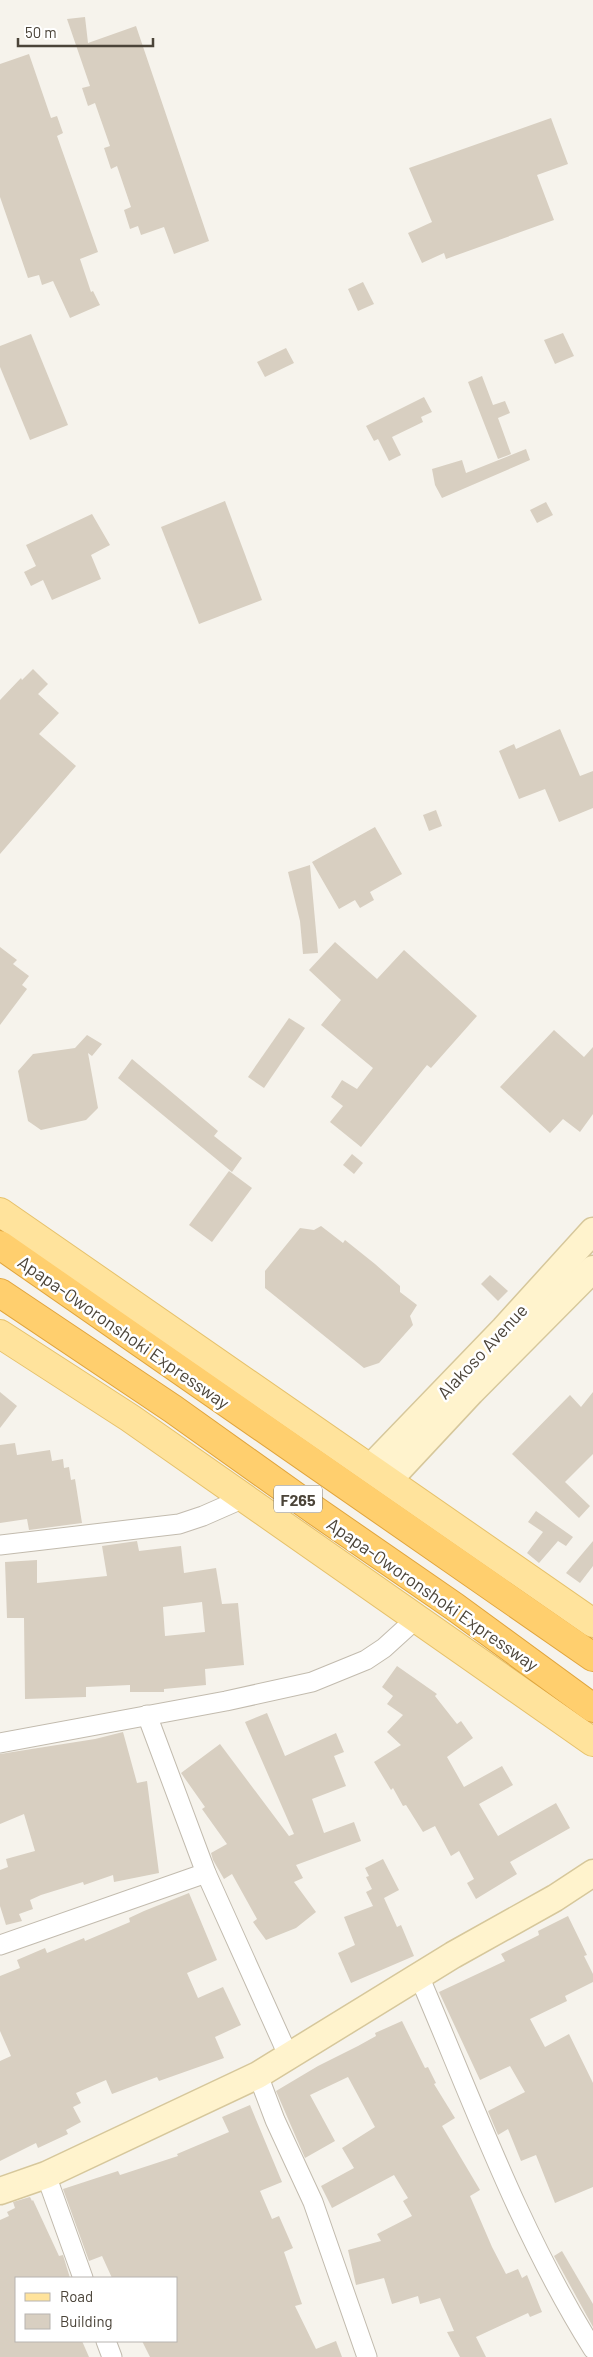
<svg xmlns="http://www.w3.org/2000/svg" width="593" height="2357" font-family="Barlow,sans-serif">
<rect width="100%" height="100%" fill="#f6f3ec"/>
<g fill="#d8cfc1" fill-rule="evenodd">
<polygon points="85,17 88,43 136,26 209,241 174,254 164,227 141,235 138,226 130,229 124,210 131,207 117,166 111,169 104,148 110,146 95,103 88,106 82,88 90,86 67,19"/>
<polygon points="29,54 51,118 57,116 63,133 57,136 98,252 80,259 91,292 93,291 100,305 70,318 53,281 42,285 39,275 28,278 0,197 0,64"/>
<polygon points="551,118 568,164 537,175 554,220 446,259 444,253 422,263 408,233 432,222 409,168"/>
<polygon points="363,282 374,304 358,311 348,289"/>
<polygon points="563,333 574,356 555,364 544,340"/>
<polygon points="31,334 68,425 30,440 0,367 0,346"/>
<polygon points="286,348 294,363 265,377 257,362"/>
<polygon points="482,376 493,405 505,401 510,413 498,418 511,454 498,459 468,382"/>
<polygon points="424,397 432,412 421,417 423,422 392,437 401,455 389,461 378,439 374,441 366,426"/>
<polygon points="526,449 530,460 442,498 435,485 432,469 462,460 466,473"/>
<polygon points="225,501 262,600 199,624 161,527"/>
<polygon points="546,502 553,515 537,523 530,510"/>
<polygon points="92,514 110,545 91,555 101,579 52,600 43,580 31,586 24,572 36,566 26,545"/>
<polygon points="33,669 48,684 38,694 59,713 39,734 76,766 0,854 0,700 21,678 22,680"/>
<polygon points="560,729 580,776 593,771 593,808 559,822 545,789 519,799 499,751 514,744 516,749"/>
<polygon points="436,810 442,826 429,831 423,815"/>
<polygon points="375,827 402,874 370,892 374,900 360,908 355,900 339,909 312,862"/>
<polygon points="310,865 318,953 303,954 300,921 288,872"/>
<polygon points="335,942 377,979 404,950 477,1016 431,1068 427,1065 361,1147 330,1122 343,1106 331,1097 342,1080 357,1089 373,1068 321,1025 341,1000 309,970"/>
<polygon points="0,947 17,960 13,964 29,976 22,985 27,989 0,1025"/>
<polygon points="289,1018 305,1028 264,1088 248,1077"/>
<polygon points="554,1030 584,1057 593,1047 593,1114 580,1132 563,1119 550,1133 500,1087"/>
<polygon points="87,1035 102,1044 92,1056 88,1053 98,1108 86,1120 41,1130 28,1121 18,1071 33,1054 75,1048"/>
<polygon points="132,1059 218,1131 214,1136 242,1158 232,1172 118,1078"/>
<polygon points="352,1154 363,1163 354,1174 343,1165"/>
<polygon points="229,1171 252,1188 212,1242 189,1225"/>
<polygon points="321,1226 343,1243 345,1240 375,1264 400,1286 400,1292 417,1305 410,1316 413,1325 379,1363 364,1368 265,1288 265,1271 300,1228 314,1230"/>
<polygon points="490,1275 508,1291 498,1301 481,1284"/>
<polygon points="0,1392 17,1406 0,1428"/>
<polygon points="593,1392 593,1454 565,1482 590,1506 579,1518 512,1454 570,1395 581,1407"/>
<polygon points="15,1443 17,1455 50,1450 52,1461 63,1459 64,1468 69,1467 71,1480 75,1479 82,1523 29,1530 27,1519 0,1523 0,1445"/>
<polygon points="536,1511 573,1537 566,1546 558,1541 539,1563 527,1553 543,1532 528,1522"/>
<path d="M137,1541L139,1551L181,1546L184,1573L216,1568L222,1604L238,1603L244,1665L205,1669L206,1685L164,1689V1692H130V1685L86,1687V1697L25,1699L24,1618H7L5,1562L37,1560V1583L107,1576L102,1546ZM202,1602L205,1632L165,1636L163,1607Z"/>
<polygon points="593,1541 593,1566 580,1583 566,1573"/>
<polygon points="397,1666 437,1694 435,1696 457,1724 461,1721 473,1738 447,1757 464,1787 502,1766 513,1785 479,1804 498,1836 556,1803 570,1828 510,1862 517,1874 476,1899 467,1883 474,1879 459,1851 451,1856 435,1826 423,1832 406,1805 403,1806 393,1788 391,1790 374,1762 401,1745 387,1732 403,1715 387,1704 393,1696 382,1687"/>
<polygon points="267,1713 285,1756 336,1733 344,1752 334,1756 346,1786 312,1799 324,1833 354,1822 361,1841 296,1865 303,1878 294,1882 316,1912 296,1928 266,1940 253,1922 257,1919 232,1874 224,1879 213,1860 211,1853 227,1844 202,1809 205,1807 181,1773 220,1744 289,1836 294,1834 245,1722"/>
<polygon points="123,1732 137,1783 147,1781 159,1873 114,1882 113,1875 84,1885 83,1882 41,1895 30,1900 33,1909 19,1914 22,1921 6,1925 0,1906 0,1870 8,1867 6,1859 35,1851 24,1814 0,1824 0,1754 95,1739"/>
<polygon points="383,1859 399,1890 384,1898 397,1927 401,1925 414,1956 351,1983 338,1953 355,1945 344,1917 373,1906 366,1892 372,1889 366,1877 369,1876 365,1868"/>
<polygon points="189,1893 217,1960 187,1973 198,1998 223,1987 241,2025 215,2037 224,2058 159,2081 157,2077 112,2094 106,2080 76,2093 81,2103 73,2107 81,2122 66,2130 68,2134 38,2148 36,2143 0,2161 0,2061 11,2056 0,2031 0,1976 20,1968 17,1960 45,1948 47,1953 84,1938 85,1941 130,1922 129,1918 144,1911"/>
<polygon points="568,1916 587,1955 584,1956 593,1974 593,1982 565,1996 567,2001 530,2019 545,2047 569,2034 593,2083 593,2187 555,2203 536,2155 521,2161 508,2129 498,2135 488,2111 525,2092 510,2066 480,2080 439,1992 505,1961 501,1954 539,1935 538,1931"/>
<polygon points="402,2021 425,2068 428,2067 436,2083 434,2084 455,2118 442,2126 480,2190 470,2196 492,2247 506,2274 518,2269 522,2278 527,2275 542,2312 530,2317 528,2313 476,2337 486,2357 460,2357 447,2332 454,2331 440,2298 420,2304 418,2296 392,2304 384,2278 356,2285 348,2250 381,2241 377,2234 412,2216 403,2201 408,2198 394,2175 332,2208 321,2186 354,2168 342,2148 375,2127 348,2077 310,2095 335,2141 305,2158 276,2091 318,2066 358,2046 376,2036 375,2033"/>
<polygon points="250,2105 282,2182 260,2191 272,2219 279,2216 293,2248 284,2252 302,2304 295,2306 316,2349 336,2341 342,2357 150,2357 142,2341 176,2341 176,2278 112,2278 102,2256 89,2261 63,2189 118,2171 120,2175 178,2156 177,2154 229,2132 222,2117"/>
<polygon points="30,2197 32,2201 33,2200 59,2256 63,2255 70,2278 16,2278 16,2341 82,2341 89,2357 0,2357 0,2220 9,2216 7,2212 15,2208 13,2202"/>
<polygon points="562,2251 593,2304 593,2327 554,2256"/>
</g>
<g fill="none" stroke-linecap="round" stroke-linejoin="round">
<g stroke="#c2bbae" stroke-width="21">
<g id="street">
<polyline points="0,1545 179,1524 203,1516 244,1498"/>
<polyline points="147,1715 206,1873 288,2055"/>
<polyline points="0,1743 226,1701 312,1682 366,1660 384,1648 417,1618"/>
<polyline points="0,1945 206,1873"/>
<path d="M419,1976C473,2102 520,2233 593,2349"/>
<polyline points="258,2075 275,2120 313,2202 367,2357"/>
<polyline points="46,2175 83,2278"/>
<polyline points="106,2341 112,2357"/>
</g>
</g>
<g stroke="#d6c79b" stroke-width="29">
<g id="secondary">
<polyline points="370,1468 504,1329 593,1231"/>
<polyline points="388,1481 471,1392 593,1269"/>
<polyline points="0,2191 46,2175 258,2075 453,1955 555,1898 593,1873"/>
</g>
</g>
<g stroke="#e6c16a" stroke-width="30">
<g id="primary">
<polyline points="0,1212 593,1623"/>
<polyline points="0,1334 130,1418 593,1742"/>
</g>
</g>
<g stroke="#e0a43c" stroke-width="30">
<g id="highway">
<polyline points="0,1245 593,1657"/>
<polyline points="0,1293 173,1409 316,1511 455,1607 593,1708"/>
</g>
</g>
<use href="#street" stroke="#fff" stroke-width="19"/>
<use href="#secondary" stroke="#fff3cd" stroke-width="26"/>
<use href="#primary" stroke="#ffe39c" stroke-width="28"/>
<use href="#highway" stroke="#ffcf6e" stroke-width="28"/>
</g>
<g text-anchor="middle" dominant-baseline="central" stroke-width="5" stroke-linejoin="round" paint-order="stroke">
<rect fill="#fff" stroke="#817c74" stroke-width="1" x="274" y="1485.5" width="48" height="27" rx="4"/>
<g font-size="16" font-weight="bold" fill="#4b4439">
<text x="298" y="1499">F265</text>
</g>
<g font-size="18" fill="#4b4439" stroke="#fff">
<text transform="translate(124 1332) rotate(35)">Apapa-Oworonshoki Expressway</text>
<text transform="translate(482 1351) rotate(-47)">Alakoso Avenue</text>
<text transform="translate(433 1594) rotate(35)">Apapa-Oworonshoki Expressway</text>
</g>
</g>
<rect x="15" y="2277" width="162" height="65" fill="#ffffff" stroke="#b7b4b0"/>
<rect x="25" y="2293" width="25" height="8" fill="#ffe39c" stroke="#b7b4b0"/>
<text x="60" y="2302" font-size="15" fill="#4b4439">Road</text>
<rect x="25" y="2314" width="25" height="15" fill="#d8cfc1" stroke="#b7b4b0"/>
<text x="60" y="2327" font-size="15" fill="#4b4439">Building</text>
<path d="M18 38v8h135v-8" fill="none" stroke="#4b4439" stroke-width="2.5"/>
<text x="25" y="38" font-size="15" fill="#4b4439" stroke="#ffffff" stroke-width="4" paint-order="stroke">50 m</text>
</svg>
